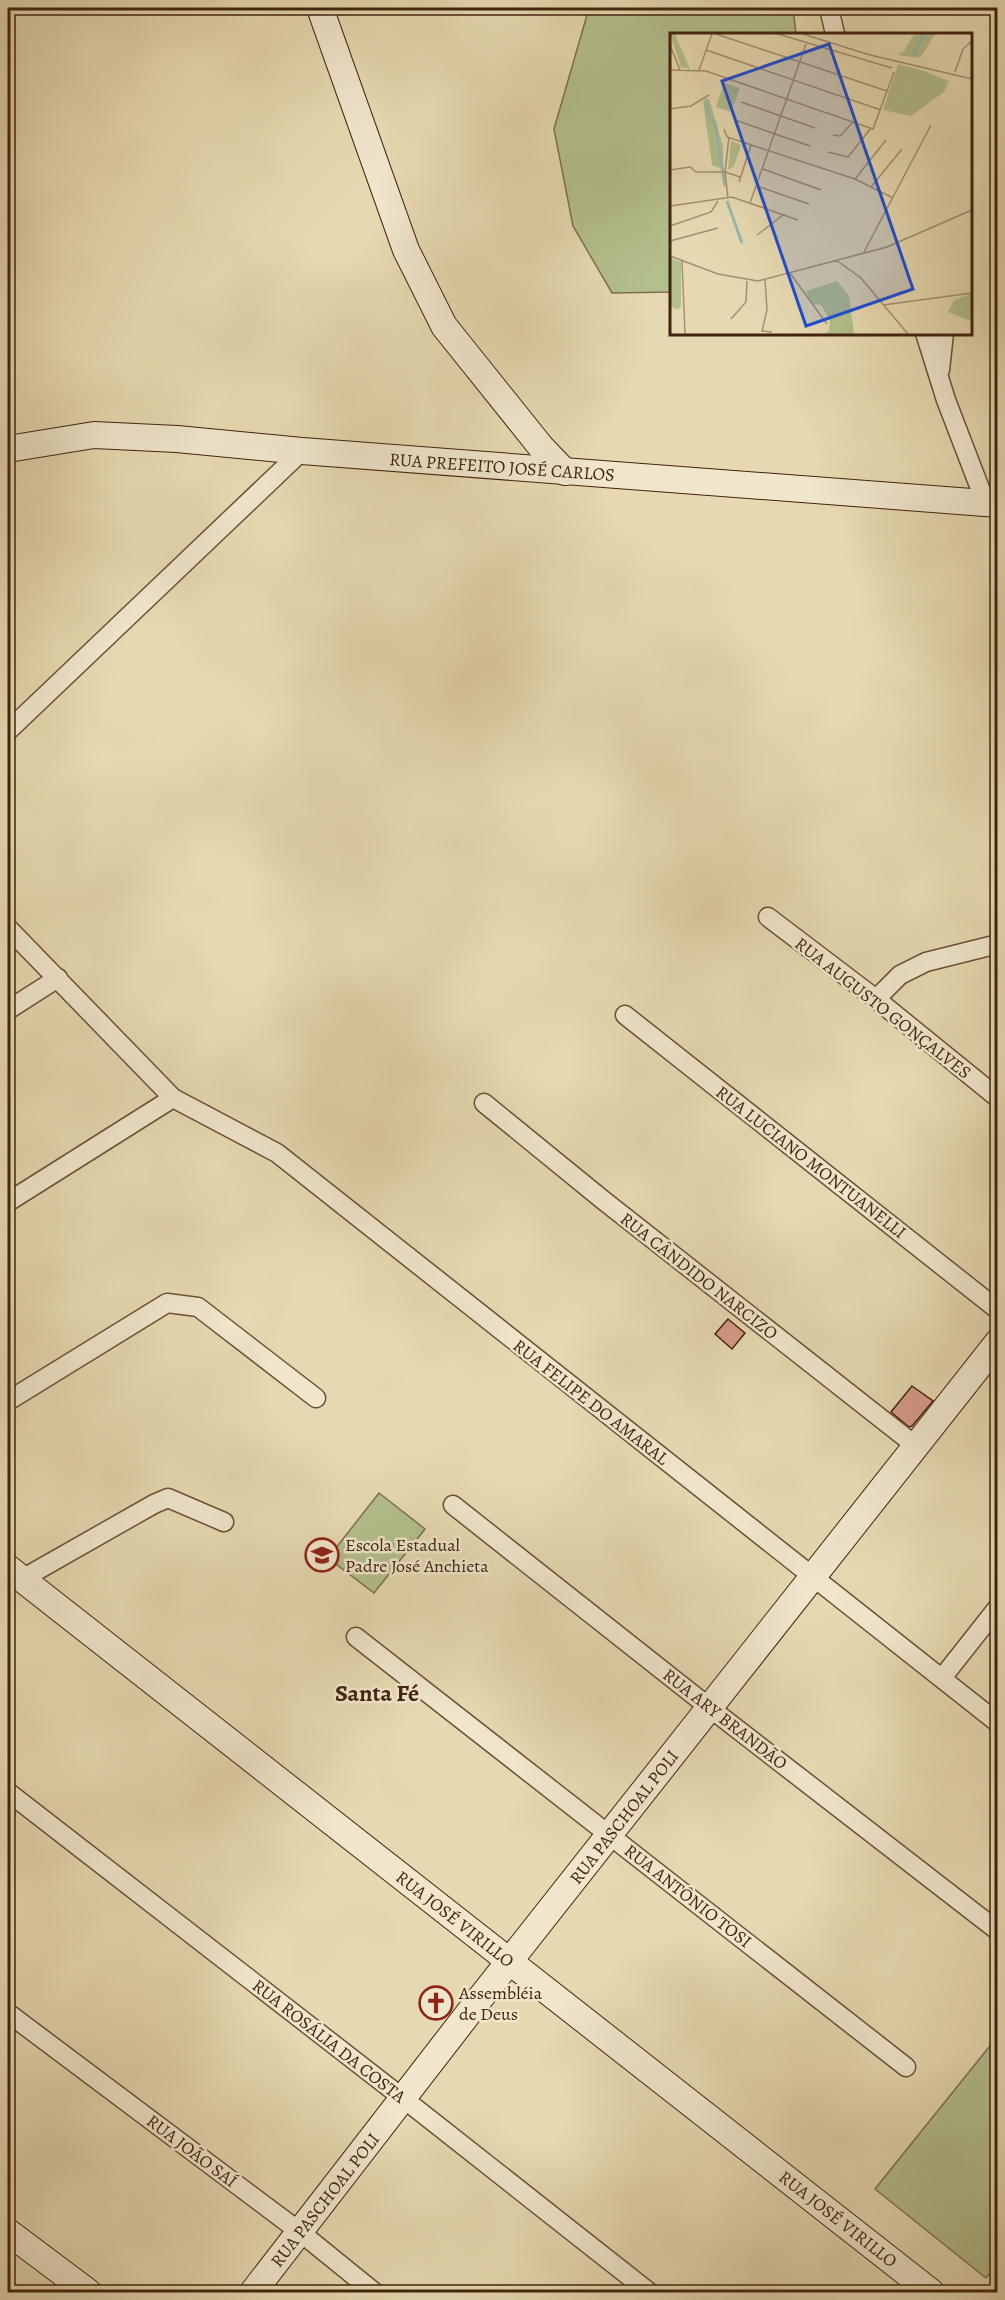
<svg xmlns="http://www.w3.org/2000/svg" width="1005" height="2300" font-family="Alegreya,serif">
<rect width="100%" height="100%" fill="#e6d9b1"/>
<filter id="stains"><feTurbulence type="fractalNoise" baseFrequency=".00333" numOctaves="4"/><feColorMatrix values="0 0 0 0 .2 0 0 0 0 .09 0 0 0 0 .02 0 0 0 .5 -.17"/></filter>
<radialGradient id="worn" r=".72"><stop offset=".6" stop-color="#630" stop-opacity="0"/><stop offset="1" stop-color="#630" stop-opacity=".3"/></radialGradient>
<g fill="#b3bf8d" stroke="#7a714e" stroke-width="1.5">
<polygon points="589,8 793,8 796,34 672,34 672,292 612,293 573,226 554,129"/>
<polygon points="379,1493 425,1529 374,1593 328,1558"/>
<polygon points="997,2037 998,2264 986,2278 875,2189"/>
</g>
<g fill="#d89b8a" stroke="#42230f" stroke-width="1.5">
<polygon points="728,1319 745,1333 732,1349 715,1334"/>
<polygon points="912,1386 933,1401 912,1426 909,1427 891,1412"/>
</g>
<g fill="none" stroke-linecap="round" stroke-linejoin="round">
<g stroke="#6b5038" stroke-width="21">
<g id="street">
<polyline points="829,8 835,34"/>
<polyline points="925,333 946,400 986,504"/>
<polyline points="940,370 944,333"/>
<polyline points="8,731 302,451"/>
<polyline points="768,917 876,999 998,1098"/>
<polyline points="8,928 173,1098 277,1153 998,1723"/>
<polyline points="876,999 900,975 926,962 998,944"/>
<polyline points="8,1010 58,978"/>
<polyline points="625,1015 998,1310"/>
<polyline points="484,1103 603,1200 916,1446"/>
<polyline points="8,1202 173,1098"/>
<polyline points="8,1401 167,1303 198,1307 316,1398"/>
<polyline points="453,1505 710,1708 998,1931"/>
<polyline points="22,1579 154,1504 168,1498 224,1522"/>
<polyline points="356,1637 906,2067"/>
<polyline points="942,1678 998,1607"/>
<polyline points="8,1792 404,2099 649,2292"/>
<polyline points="8,2013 300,2232 374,2292"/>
</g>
</g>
<g stroke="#42230f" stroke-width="28">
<g id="secondary">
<polyline points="320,8 406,250 444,326 541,447 565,472"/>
<polyline points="8,449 94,435 177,439 302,451 998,504"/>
<polyline points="8,1568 931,2292"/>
<polyline points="8,2232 88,2292"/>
<polyline points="253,2292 478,2001 998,1342"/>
</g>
</g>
<use href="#street" stroke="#efe6cc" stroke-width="18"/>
<use href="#secondary" stroke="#efe6cc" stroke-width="26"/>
</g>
<defs>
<g id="school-ring" transform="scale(1.725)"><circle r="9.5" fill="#efe6cc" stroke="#8f2418" stroke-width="1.5"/><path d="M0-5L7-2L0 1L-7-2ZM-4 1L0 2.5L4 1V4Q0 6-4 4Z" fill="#8f2418"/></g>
<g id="church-ring" transform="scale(1.725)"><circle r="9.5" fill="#efe6cc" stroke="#8f2418" stroke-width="1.5"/><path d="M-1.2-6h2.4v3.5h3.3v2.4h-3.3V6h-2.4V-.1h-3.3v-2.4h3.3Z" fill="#8f2418"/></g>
</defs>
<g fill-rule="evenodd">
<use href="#school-ring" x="322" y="1555"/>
<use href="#church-ring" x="436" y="2003"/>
</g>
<g text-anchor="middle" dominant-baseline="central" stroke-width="5" stroke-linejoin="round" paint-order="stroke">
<g font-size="18" fill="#42230f" stroke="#efe6cc">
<text transform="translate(502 467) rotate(4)">RUA PREFEITO JOSÉ CARLOS</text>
<text transform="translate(883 1008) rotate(38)">RUA AUGUSTO GONÇALVES</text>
<text transform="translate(811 1162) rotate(38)">RUA LUCIANO MONTUANELLI</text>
<text transform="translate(699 1276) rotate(38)">RUA CÂNDIDO NARCIZO</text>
<text transform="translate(591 1402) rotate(38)">RUA FELIPE DO AMARAL</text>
<text transform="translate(725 1719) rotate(38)">RUA ARY BRANDÃO</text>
<text transform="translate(624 1817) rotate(-52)">RUA PASCHOAL POLI</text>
<text transform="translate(688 1896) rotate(38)">RUA ANTÔNIO TOSI</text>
<text transform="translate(455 1919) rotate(38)">RUA JOSÉ VIRILLO</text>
<text transform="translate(329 2041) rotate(38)">RUA ROSÁLIA DA COSTA</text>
<text transform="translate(192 2151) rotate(37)">RUA JOÃO SAÍ</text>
<text transform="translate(325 2200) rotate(-52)">RUA PASCHOAL POLI</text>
<text transform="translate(838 2219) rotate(38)">RUA JOSÉ VIRILLO</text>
</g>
<g font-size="18" fill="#42230f" stroke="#efe6cc" text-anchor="start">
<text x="345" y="1545">Escola Estadual<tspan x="345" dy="21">Padre José Anchieta</tspan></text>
<text x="459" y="1993">Assembléia<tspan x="459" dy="21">de Deus</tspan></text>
</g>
<g font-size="24" font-weight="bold" fill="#42230f" stroke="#efe6cc">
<text x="377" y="1693">Santa Fé</text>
</g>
</g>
<g transform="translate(670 33)">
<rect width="302" height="302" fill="#e6d9b1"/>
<path d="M0,1H5L20,36L11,34ZM244,1H265L250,25L227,22L234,18ZM228,31L254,38L279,48L274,59L241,83L213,77ZM54,50L70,55L61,79L46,74ZM39,66L53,113V136L42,132L33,68ZM61,108L71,112L64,133L58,137ZM0,225L11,229V273L8,277L0,273ZM167,248L179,263L184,301H154L159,298L160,287L151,272L142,271L136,258ZM301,261V288L278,279L284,267Z" fill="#b3bf8d"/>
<path fill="none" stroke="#96baaf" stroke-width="3" d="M243,22L254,1M36,66L38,81L45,90L55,153M57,168L72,210"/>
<path fill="none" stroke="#a49070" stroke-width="1.5" d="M46,1L217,58M108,1L222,35M133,1L200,22L302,46M0,12L10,37M36,17L211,77M0,37L36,38L203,96L224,39M29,37L42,1M285,39L293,16L302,8M71,69L145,95M0,76L21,73L39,62M65,87L140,113M54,96L57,104L185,146L223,165M163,102L170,103L183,89M158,119L178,124L201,95M93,136L151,157M0,137L20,134L26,139H55L70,144M185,146L216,107M69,149L81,112M87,153L139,171M201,154L232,116M58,165L55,139L59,104M80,170L136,11M0,173L62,164L128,187M0,193L41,179L48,168M87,202L113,182M0,208L48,195M194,219L261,92M0,223L48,241L88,248L217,214L302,177M166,227L191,245L238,301M12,228L15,301M120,240L157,291M95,247L97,277L92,298L102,299M213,272L302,260M61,286L76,269L77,248"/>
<path fill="#1d4ed8" fill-opacity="0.15" stroke="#1d4ed8" stroke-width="3" d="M159,11L243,256L136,293L52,48Z"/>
<rect width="302" height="302" fill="none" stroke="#42230f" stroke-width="3"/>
</g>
<rect width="1005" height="2300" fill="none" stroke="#e6d9b1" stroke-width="30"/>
<rect x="9" y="9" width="987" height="2282" fill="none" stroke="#42230f" stroke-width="3"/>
<rect x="15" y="15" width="975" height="2270" fill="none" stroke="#42230f" stroke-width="1.5"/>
<rect width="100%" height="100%" filter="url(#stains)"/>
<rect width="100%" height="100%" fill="url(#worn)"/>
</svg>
